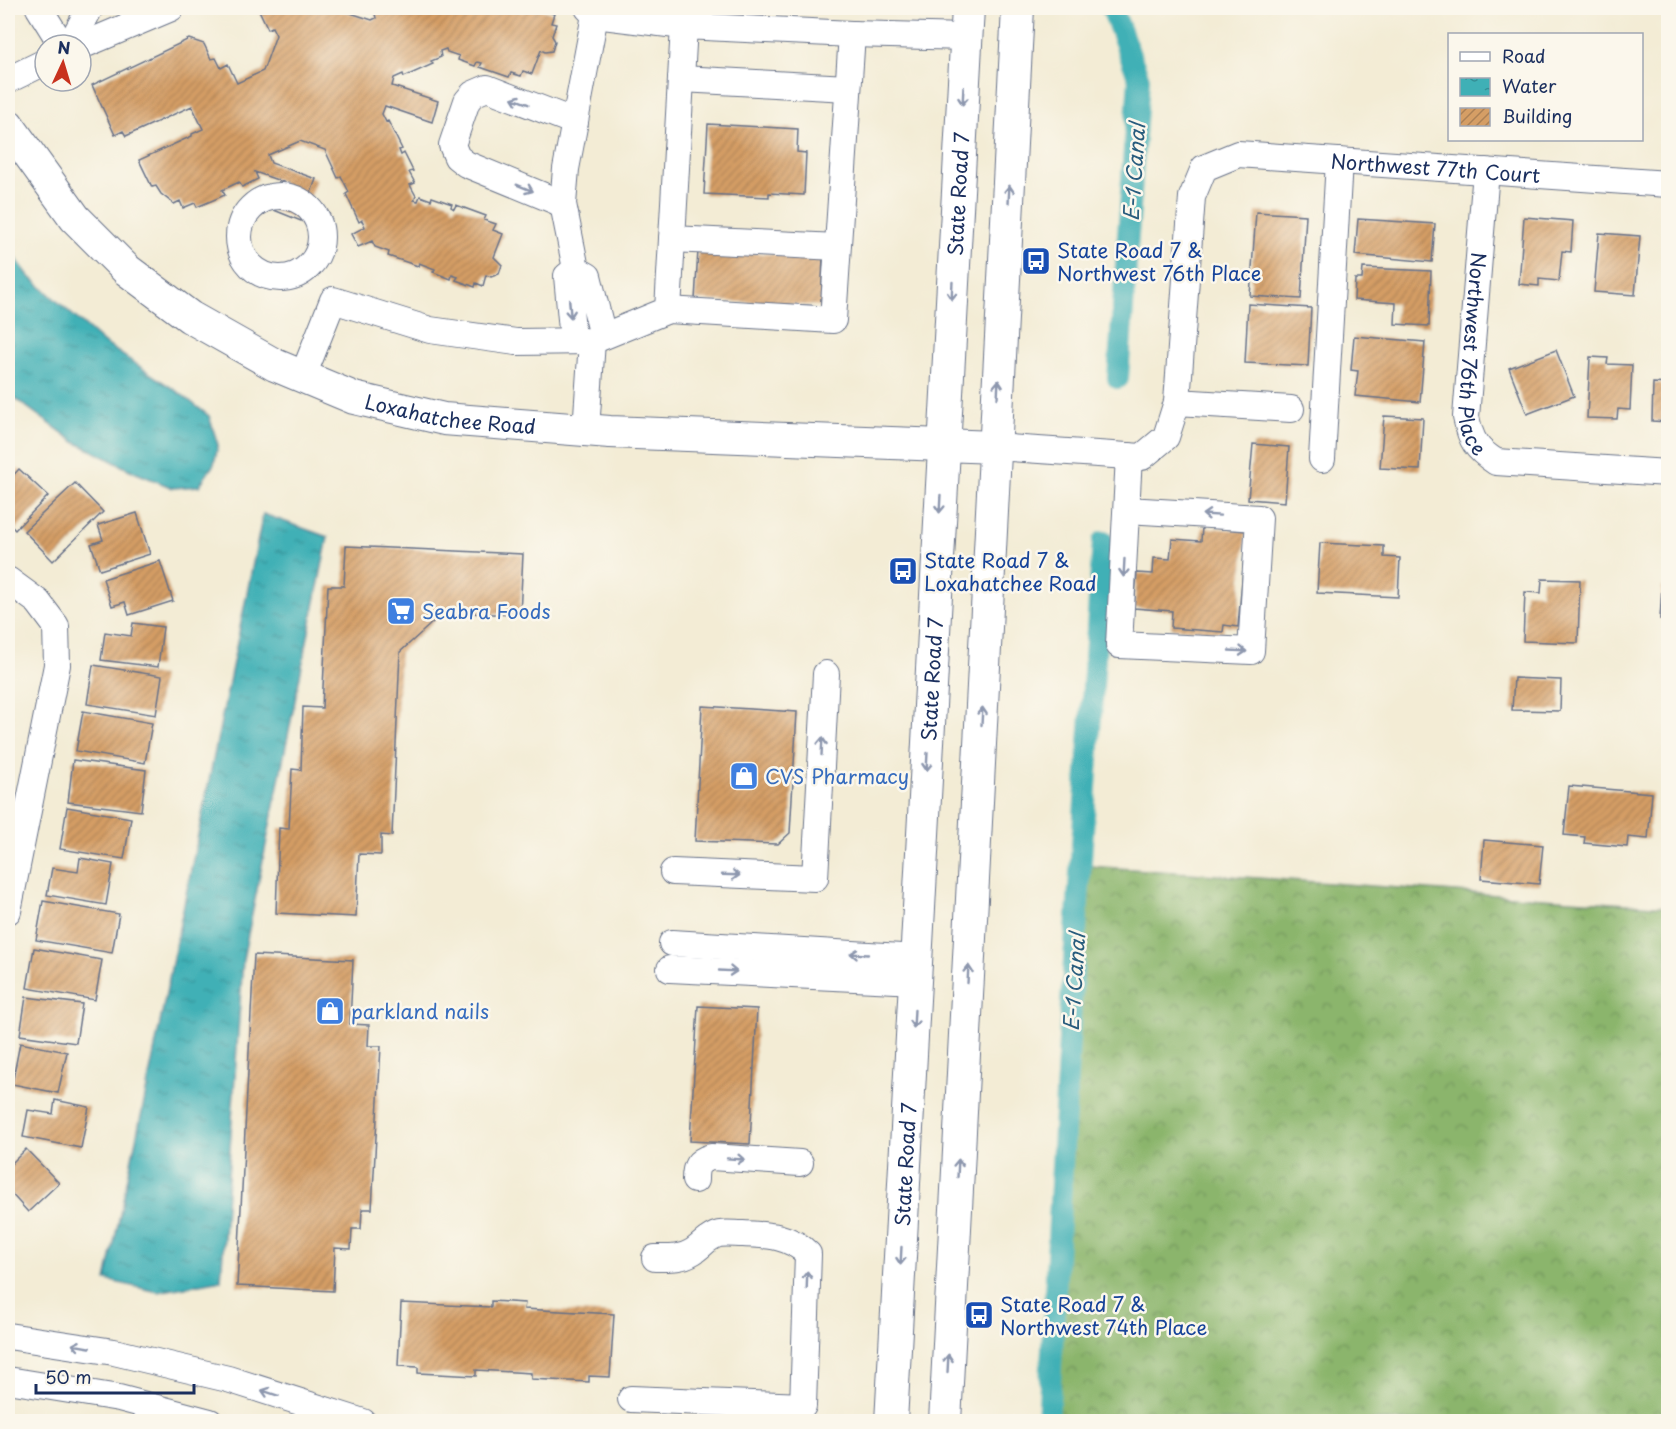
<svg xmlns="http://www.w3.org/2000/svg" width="1676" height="1429" font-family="'Playpen Sans',sans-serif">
<defs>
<pattern id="forest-crowns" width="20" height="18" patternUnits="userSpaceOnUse" patternTransform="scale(1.5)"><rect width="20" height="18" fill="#8bb56c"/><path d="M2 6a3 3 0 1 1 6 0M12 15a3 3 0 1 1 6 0" fill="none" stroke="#71945c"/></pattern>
<pattern id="water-ripples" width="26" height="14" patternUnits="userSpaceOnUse" patternTransform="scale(1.5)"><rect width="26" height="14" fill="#3fb0b6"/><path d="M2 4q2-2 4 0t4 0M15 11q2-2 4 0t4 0" fill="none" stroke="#349097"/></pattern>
<pattern id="building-hatch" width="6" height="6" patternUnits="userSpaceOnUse" patternTransform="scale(1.5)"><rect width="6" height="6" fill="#d59e65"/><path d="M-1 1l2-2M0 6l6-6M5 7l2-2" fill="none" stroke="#ac8156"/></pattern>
</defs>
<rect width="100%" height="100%" fill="#fbf7ec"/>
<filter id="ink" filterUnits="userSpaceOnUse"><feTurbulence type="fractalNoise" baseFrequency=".0167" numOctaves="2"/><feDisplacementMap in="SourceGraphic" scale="12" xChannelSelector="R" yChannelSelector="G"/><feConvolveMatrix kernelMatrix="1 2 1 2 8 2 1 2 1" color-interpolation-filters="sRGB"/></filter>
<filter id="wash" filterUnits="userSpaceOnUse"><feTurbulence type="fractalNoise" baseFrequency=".008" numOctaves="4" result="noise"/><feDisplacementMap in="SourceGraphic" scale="24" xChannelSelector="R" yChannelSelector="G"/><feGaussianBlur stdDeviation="1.35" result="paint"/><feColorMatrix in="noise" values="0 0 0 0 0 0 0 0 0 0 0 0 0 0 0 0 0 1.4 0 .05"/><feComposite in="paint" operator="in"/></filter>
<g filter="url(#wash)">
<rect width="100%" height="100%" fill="#f3ecd5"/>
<polygon fill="url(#forest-crowns)" stroke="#537265" stroke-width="1.5" points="1075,865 1668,907 1668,1421 1050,1421"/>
<g fill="url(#water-ripples)" stroke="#2d708a" stroke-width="1.5">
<polygon points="8,248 29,276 104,343 181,394 209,416 218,445 214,464 199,486 173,488 134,472 75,442 8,393"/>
<polygon points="263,514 328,537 243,959 221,1280 158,1292 106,1280 144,1102"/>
</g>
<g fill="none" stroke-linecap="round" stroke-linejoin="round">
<g stroke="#3fb0b6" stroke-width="22">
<polyline points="1112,8 1139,79 1118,378"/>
<polyline points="1048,1422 1071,1003 1103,542"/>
</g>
</g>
<g id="blocks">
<g fill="url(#building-hatch)">
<polygon points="258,8 335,8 372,20 376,18 375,14 390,8 518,8 517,10 523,12 524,8 539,8 554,14 551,23 556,24 552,36 555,41 552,51 545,52 541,50 532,74 523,71 521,76 511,73 509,77 480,67 482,63 477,62 475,66 458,60 459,56 447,52 446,49 440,51 441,57 431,61 433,64 404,77 403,74 394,78 392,86 438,101 432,122 385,106 382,114 386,122 388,121 402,149 399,150 401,155 404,153 413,171 409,172 415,183 410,185 416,196 414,200 418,201 420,196 431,200 432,197 452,204 451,207 454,209 456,205 486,216 484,220 496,224 493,230 503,234 494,257 502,265 499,274 491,277 486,275 483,286 476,283 475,287 456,280 458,277 452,275 451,279 433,272 435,269 419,263 418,266 388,256 389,252 375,247 372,241 358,247 351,234 365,227 362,220 359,222 346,194 349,192 341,176 338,178 325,150 300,141 268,155 271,163 316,179 301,221 274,210 283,182 255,172 258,179 242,187 239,182 222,190 225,195 197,207 195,203 183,208 180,201 174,204 161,194 156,186 152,187 139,160 192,136 192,134 203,129 192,106 126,136 123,131 115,135 92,85 189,39 204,44 211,59 216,58 221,68 228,64 237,83 263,71 276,35 272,27 268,29"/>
<polygon points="708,124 798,129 797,152 806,153 804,195 769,193 769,197 704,194"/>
<polygon points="1256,212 1306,215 1301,299 1250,296"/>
<polygon points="1524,217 1573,221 1571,252 1562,251 1559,281 1539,279 1539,286 1519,284"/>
<polygon points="1358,219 1435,224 1432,262 1355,255"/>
<polygon points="1599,233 1640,236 1635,295 1594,292"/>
<polygon points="698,250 823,257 821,306 695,300"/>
<polygon points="1363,268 1431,271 1429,326 1395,324 1396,303 1354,300 1355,279 1362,279"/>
<polygon points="1248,304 1311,308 1308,366 1245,363"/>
<polygon points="1354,336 1425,342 1420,402 1355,396 1358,371 1351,370"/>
<polygon points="1556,350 1574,396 1527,414 1509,368"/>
<polygon points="1590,357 1608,358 1607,364 1632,365 1630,410 1618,409 1617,419 1587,418"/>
<polygon points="1653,383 1668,384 1668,422 1652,421"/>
<polygon points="1384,416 1423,418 1420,470 1380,468"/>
<polygon points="1253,444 1289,447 1285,502 1248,499"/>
<polygon points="19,469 48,496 15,530 8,523 8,481"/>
<polygon points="75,483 103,512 53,561 24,531"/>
<polygon points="137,513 150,554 100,570 91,544 103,540 98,525"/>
<polygon points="1202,527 1246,531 1238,627 1224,625 1223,632 1171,628 1172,611 1134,608 1137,573 1153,574 1154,558 1170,559 1172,539 1201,541"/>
<polygon points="1320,543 1384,546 1384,557 1400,558 1398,597 1317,593"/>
<polygon points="346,546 523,554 520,615 444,612 400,652 392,836 381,835 381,855 359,854 356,917 276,913 279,828 289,829 292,769 301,770 303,707 322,708 328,586 344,586"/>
<polygon points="160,561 173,601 129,615 125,602 112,606 103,579"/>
<polygon points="1542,579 1580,580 1578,643 1523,641 1525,592 1541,593"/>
<polygon points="1662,587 1668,588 1668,620 1660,619"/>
<polygon points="133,623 163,627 158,667 101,660 105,632 131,636"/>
<polygon points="93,665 162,676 156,715 87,704"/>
<polygon points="1514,678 1561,680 1560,711 1512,710"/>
<polygon points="702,706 797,712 790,833 778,844 695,841"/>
<polygon points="83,711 152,723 145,763 76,751"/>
<polygon points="73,760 146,770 141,811 68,802"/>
<polygon points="1569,786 1652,793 1648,839 1628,837 1627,847 1584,843 1585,837 1564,835"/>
<polygon points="67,807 131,818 124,859 60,849"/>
<polygon points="1484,840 1543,845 1539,884 1481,879"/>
<polygon points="80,858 113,864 106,905 47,895 52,868 78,872"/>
<polygon points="43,901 119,914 112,953 36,940"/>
<polygon points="34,948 102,960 95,1000 27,988"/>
<polygon points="254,955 353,960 350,1024 369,1025 368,1046 381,1046 372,1209 362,1209 361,1229 352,1229 351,1249 335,1248 333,1291 237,1286"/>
<polygon points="26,997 82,1004 76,1043 20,1035"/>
<polygon points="698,1006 757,1009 750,1144 690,1141"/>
<polygon points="20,1043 67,1052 58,1093 12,1084"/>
<polygon points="55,1100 89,1107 81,1148 23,1137 28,1110 53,1114"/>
<polygon points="26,1149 59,1183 28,1212 8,1190 8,1167"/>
<polygon points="491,1301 525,1303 524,1309 614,1314 610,1377 589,1376 589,1382 531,1379 531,1373 476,1370 476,1376 418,1373 418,1367 398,1366 401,1303 491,1307"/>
</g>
</g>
</g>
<g filter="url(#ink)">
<use href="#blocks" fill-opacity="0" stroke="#677188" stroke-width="1.5"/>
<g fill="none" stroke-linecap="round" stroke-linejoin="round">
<g stroke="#677188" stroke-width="28">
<g id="minor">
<polyline points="39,8 62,45"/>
<polyline points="595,15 684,26"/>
<polyline points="70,45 90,8"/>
<polyline points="81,46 171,8"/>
<polyline points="681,79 848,88"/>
<polyline points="8,80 45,62"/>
<path id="s1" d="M1486,171L1466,417C1471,441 1476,449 1496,462L1668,473"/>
<circle cx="280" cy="237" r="41"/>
<polyline points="563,204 466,164 457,157 452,145 467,101 473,94 487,88 575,122"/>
<polyline points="672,239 837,247"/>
<polyline points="576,269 563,204 566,169 595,15 588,8"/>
<polyline points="668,310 833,320 852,34"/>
<polyline points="573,341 567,276 576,269 588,276 603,336"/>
<polyline points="303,376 333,300 430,330 516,342 592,341 668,310 684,26 852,34 966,37"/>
<polyline points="1177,402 1291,409"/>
<polyline points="586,430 592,341"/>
<path id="s2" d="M995,447L1142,457L1166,437L1177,402L1192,197L1204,168L1238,154L1668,184"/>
<polyline points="1322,459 1339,161"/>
<polyline points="1127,510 1259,518 1251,651 1119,645 1129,456"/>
<polyline points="8,580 38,602 56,626 57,665 8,911"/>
<polyline points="673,872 815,878 826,674"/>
<polyline points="672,943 918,958"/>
<polyline points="670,969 917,981"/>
<path d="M695,1180C695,1167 697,1161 711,1157L800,1163"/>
<polyline points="8,1336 114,1352 228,1379 363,1422"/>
<polyline points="8,1380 119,1398 210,1422"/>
<path d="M631,1399L803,1406L808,1254C790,1235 767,1235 743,1234C735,1234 726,1233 719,1234C707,1237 702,1246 692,1252C681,1259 668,1258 655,1258"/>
</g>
</g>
<g stroke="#677188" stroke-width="34">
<g id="major">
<path id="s3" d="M8,125L75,218L127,270L190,317L275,365L354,398L444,419L610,432L995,447"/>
<path id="s4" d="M891,1422L968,8"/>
<polyline points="945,1422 1018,8"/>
</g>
</g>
<use href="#minor" stroke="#fff" stroke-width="26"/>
<use href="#major" stroke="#fff" stroke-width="32"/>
</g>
<defs><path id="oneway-shaft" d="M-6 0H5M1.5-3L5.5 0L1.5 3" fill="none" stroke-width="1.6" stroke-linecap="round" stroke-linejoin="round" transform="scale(1.5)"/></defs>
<g stroke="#8d97ae">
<use href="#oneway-shaft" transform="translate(963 96) rotate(93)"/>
<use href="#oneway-shaft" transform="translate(520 101) rotate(-159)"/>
<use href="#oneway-shaft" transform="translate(525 188) rotate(22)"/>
<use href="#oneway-shaft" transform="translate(1009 194) rotate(-87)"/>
<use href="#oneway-shaft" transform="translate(952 291) rotate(93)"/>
<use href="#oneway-shaft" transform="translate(570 309) rotate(85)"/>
<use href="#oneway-shaft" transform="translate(998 389) rotate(-87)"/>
<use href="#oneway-shaft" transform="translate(940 504) rotate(93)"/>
<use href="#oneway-shaft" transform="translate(1211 515) rotate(-176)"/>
<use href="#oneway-shaft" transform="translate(1124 568) rotate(93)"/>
<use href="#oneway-shaft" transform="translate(1238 651) rotate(3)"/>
<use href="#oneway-shaft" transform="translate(982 716) rotate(-87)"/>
<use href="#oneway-shaft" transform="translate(822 746) rotate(-87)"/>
<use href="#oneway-shaft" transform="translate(927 762) rotate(93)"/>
<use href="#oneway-shaft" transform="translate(731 875) rotate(2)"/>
<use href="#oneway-shaft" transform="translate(859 954) rotate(-177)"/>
<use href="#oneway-shaft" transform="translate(728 971) rotate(3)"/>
<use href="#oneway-shaft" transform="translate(968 974) rotate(-87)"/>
<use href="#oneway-shaft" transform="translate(914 1019) rotate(93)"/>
<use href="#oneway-shaft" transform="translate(736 1159) rotate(4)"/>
<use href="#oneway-shaft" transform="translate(958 1168) rotate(-87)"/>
<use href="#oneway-shaft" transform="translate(901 1256) rotate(93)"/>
<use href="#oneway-shaft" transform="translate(807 1280) rotate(-88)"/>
<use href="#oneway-shaft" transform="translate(81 1346) rotate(-170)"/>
<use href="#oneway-shaft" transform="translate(948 1363) rotate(-87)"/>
<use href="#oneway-shaft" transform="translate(270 1393) rotate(-162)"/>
</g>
</g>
<defs>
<g id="bus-square" transform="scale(1.5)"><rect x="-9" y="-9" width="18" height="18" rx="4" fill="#1a4fb4" stroke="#fbf7ec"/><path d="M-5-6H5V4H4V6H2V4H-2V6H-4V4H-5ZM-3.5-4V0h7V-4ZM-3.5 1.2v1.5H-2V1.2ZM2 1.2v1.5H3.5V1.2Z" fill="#fff"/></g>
<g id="supermarket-square" transform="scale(1.5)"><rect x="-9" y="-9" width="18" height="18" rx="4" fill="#3f7fe0" stroke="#fbf7ec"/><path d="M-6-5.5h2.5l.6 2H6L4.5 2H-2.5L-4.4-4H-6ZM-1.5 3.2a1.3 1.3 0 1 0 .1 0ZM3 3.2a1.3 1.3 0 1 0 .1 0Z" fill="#fff"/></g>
<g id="shop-square" transform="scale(1.5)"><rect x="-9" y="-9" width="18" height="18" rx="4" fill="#3f7fe0" stroke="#fbf7ec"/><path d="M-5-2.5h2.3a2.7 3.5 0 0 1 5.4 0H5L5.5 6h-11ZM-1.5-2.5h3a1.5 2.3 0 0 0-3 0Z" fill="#fff"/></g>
</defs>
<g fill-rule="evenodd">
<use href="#bus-square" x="1036" y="261"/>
<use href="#bus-square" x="903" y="571"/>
<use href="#supermarket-square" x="401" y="611"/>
<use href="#shop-square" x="744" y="776"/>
<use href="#shop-square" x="330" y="1011"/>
<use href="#bus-square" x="979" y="1315"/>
</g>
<g text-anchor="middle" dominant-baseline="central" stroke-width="5" stroke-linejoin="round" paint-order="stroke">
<g font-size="20" fill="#1b2f5e" stroke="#fbf7ec">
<text stroke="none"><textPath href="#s2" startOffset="687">Northwest 77th Court</textPath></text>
<text stroke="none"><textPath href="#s4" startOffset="1230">State Road 7</textPath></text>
<text stroke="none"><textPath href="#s1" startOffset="184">Northwest 76th Place</textPath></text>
<text stroke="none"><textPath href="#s3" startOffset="548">Loxahatchee Road</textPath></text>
<text stroke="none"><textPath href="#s4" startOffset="744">State Road 7</textPath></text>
<text stroke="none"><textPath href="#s4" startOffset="258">State Road 7</textPath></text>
</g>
<g font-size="20" fill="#164399" stroke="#fbf7ec" text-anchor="start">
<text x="1057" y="250">State Road 7 &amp;<tspan x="1057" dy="23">Northwest 76th Place</tspan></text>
<text x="924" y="560">State Road 7 &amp;<tspan x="924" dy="23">Loxahatchee Road</tspan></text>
<text x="1000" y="1304">State Road 7 &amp;<tspan x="1000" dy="23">Northwest 74th Place</tspan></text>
</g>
<g font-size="20" fill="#366cbe" stroke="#fbf7ec" text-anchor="start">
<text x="422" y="611">Seabra Foods</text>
<text x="765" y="776">CVS Pharmacy</text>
<text x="351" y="1011">parkland nails</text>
</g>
<g font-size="21" font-style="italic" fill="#285c7d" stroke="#fbf7ec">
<text transform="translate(1133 172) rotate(-86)">E-1 Canal</text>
<text transform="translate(1073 982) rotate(-86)">E-1 Canal</text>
</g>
</g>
<rect width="1676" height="1429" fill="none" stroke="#fbf7ec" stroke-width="30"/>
<rect x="1448" y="33" width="195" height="108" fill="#fbf7ec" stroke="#a1a7b3" stroke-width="1.5"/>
<rect x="1460" y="52" width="30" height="9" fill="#ffffff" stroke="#a1a7b3" stroke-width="1.5"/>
<text x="1502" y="63" font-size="18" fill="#1b2f5e">Road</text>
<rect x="1460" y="78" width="30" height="18" fill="url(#water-ripples)" stroke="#a1a7b3" stroke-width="1.5"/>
<text x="1502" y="93" font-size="18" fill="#1b2f5e">Water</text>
<rect x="1460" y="108" width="30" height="18" fill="url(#building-hatch)" stroke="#a1a7b3" stroke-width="1.5"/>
<text x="1502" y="123" font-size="18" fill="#1b2f5e">Building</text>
<g transform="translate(63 63) rotate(4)"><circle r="28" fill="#fbf7ec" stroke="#a1a7b3" stroke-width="1.5"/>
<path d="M0-4.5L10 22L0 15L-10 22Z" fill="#c8321e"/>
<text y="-9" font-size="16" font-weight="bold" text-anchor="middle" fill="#1b2f5e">N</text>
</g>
<path d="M36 1384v9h158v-9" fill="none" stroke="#1b2f5e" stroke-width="3"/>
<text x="45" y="1384" font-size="18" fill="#1b2f5e" stroke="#fbf7ec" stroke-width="4.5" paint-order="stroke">50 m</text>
</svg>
